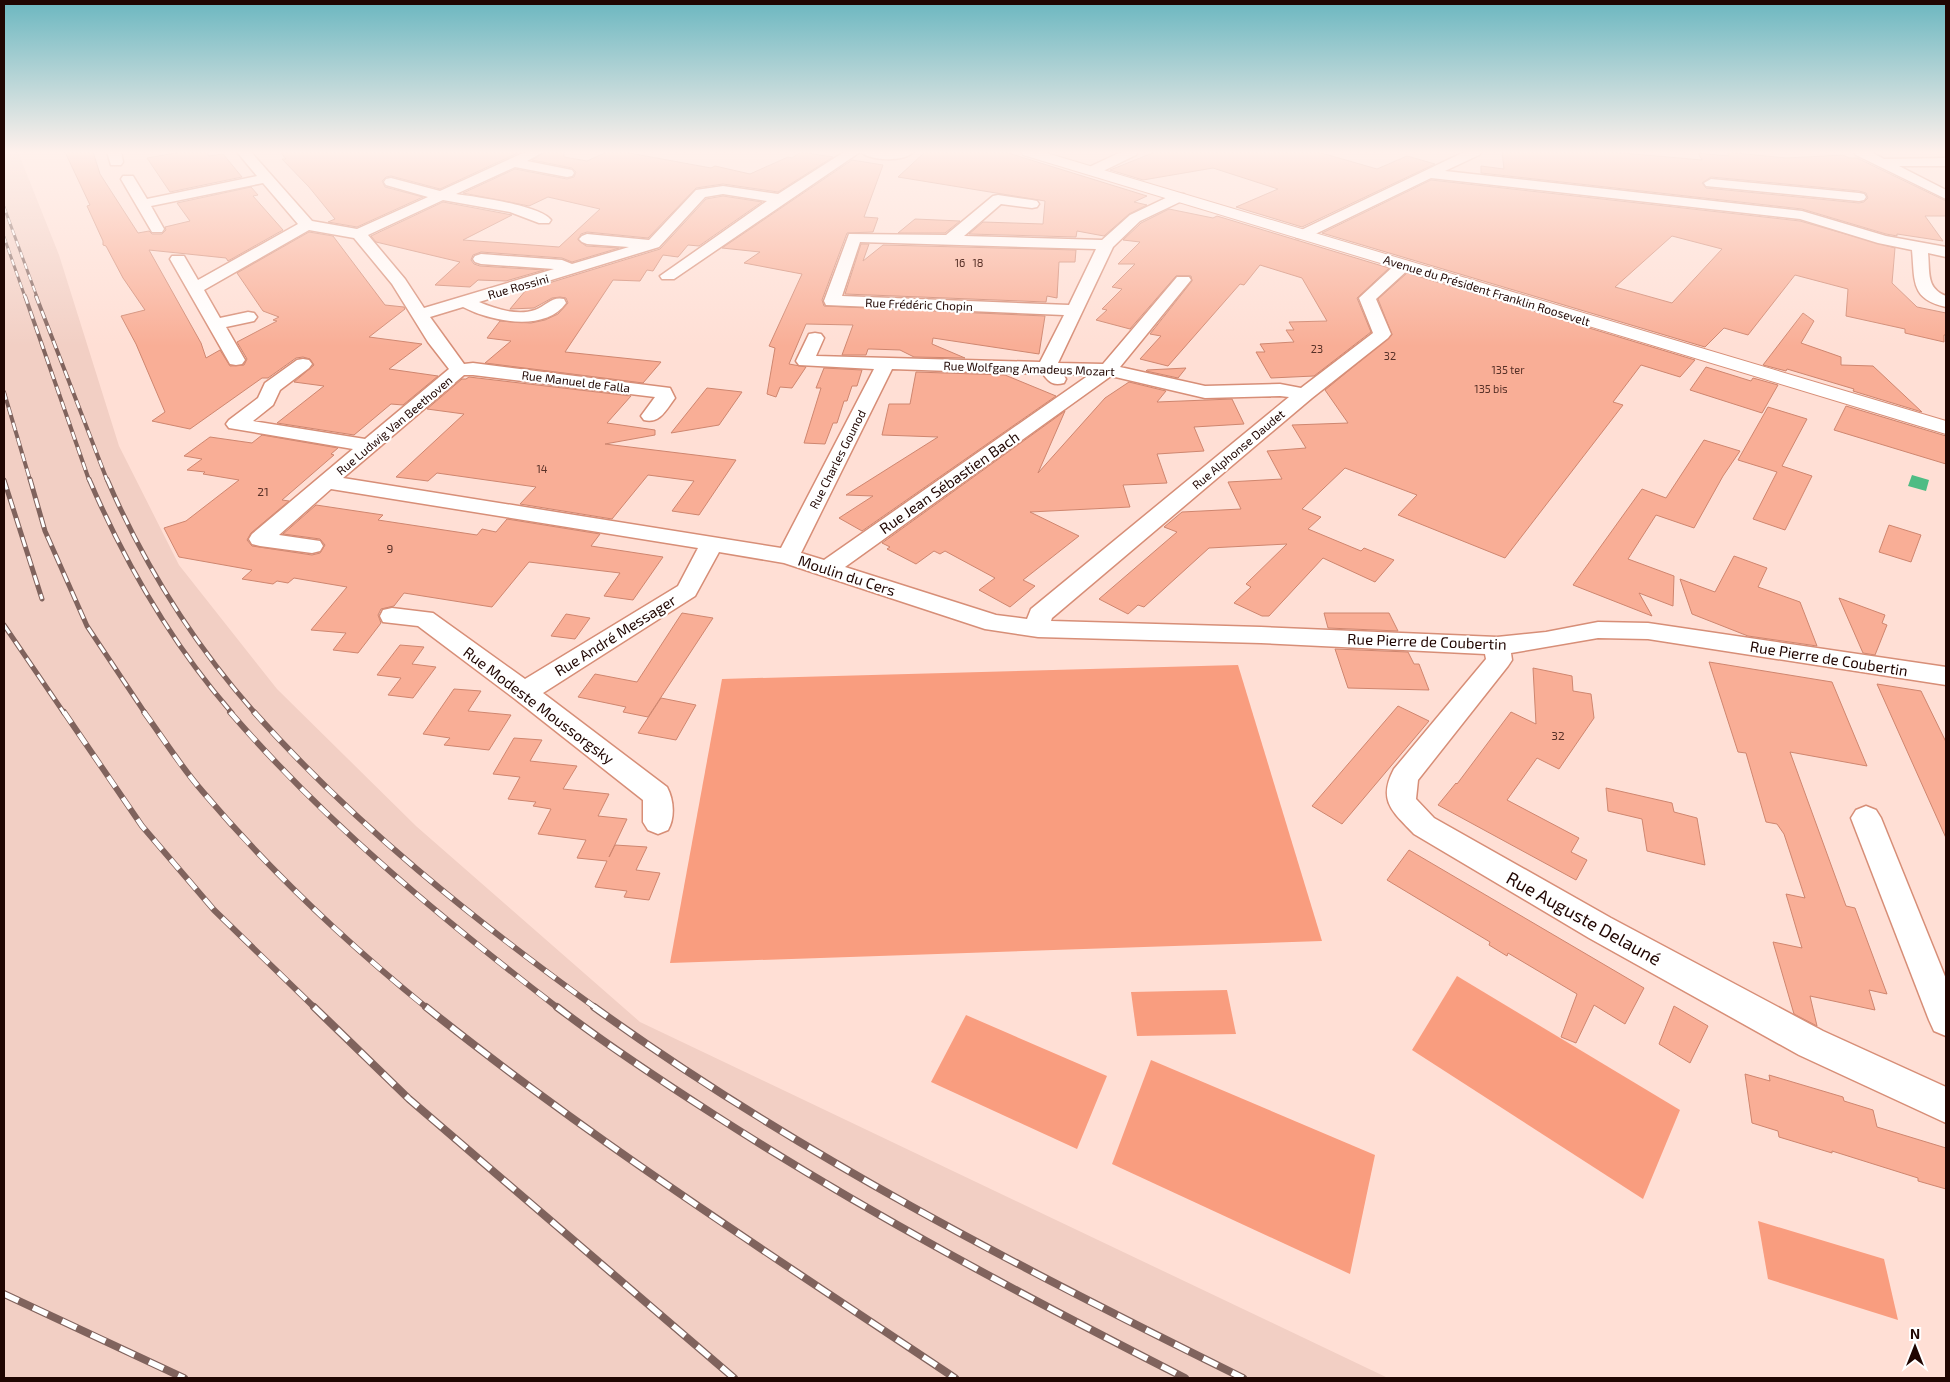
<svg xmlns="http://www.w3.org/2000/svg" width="1950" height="1382" font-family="'Exo 2',sans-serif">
<rect width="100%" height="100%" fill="#ffdfd5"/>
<polygon fill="#f2cfc4" points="4,152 18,152 59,255 119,446 179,565 277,689 416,826 640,1022 1388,1378 4,1378"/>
<g fill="#f99d7f">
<polygon points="1238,665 1322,941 670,963 722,679"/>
<polygon points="1457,976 1680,1110 1643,1199 1412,1050"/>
<polygon points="1227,990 1236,1034 1137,1036 1131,992"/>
<polygon points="966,1015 1107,1076 1077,1149 931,1082"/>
<polygon points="1151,1060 1375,1155 1350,1274 1112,1164"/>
<polygon points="1758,1221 1884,1259 1898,1320 1768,1279"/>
</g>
<polygon fill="#4fbc84" points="1912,475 1929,480 1926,491 1908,486"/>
<g fill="#f9ae96" stroke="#cf866f" fill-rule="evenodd">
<polygon points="65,152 93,152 100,174 138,233 149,231 152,234 162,234 166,230 165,227 190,221 177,203 251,187 258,195 253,196 283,230 228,261 226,258 149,250 201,343 206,358 220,350 230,366 244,365 247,359 237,342 277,321 273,320 279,317 263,311 237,273 309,232 333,236 385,305 404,307 405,309 369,337 422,344 389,369 438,376 403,405 391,404 354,435 277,423 324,386 294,382 314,365 310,359 303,357 296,358 268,378 262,378 190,429 152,421 165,412 136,344 121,316 145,310 123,278 106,246 103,245 103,241 87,206 90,205"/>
<polygon points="181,152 206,152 209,156 223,154 242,177 170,192 147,158"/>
<polygon points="280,152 520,152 440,189 391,176 386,177 382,181 385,187 423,197 357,227 328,222 335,219 309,187 282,159 286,159"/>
<polygon points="545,152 564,152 564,157 587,161 607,152 624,152 711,168 715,166 750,174 788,157 792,158 801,152 833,157 778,192 723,184 696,188 648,238 587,232 581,234 578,240 586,246 619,248 572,262 562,258 481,252 473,255 471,260 474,264 480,266 544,270 506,281 478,280 470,287 435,285 460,262 376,242 371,236 443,202 512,215 463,240 559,247 600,209 548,197 529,206 463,193 515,169 567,179 574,177 576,172 572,168 532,160"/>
<polygon points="925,152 1005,152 1147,196 1134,202 1147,205 1129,214 1104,236 1077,231 1076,237 969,234 983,222 1043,224 1045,201 898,177"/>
<polygon points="1155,152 1318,152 1377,169 1407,156 1435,164 1302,227 1236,207 1278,189 1213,168 1143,180 1110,170"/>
<path d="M1502,152H1611L1702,160L1698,153L1729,156L1727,152L1786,158L1843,155L1849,158H1857L1946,201V216H1925L1943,241L1897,234V236L1886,234L1802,209L1481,173V166L1504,169ZM1711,177L1859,191L1866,193L1868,198L1864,202L1859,203L1706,188L1702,183Z"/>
<polygon points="852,160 883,165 864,217 878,218 873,232 847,233 822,300 824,306 1045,316 1039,354 933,338 932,344 965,358 914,357 900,350 871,349 868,349 866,355 842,355 853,325 806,324 789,364 806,367 792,388 780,387 776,397 767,394 775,348 769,346 802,274 744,263 760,252 722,248"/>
<path d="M1431,180L1800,221L1895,248L1892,283L1917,307L1946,313V335H1944V342L1905,333V329L1846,316L1848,289L1795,275L1748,335L1724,328L1705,347L1322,233ZM1672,236L1722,249L1672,303L1615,287Z"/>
<polygon points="723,196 762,202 699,246 688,245 678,257 663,255 653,271 647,270 640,281 613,280 565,352 661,362 643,383 485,363 511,341 487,338 500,321 531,323 545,320 558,314 568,303 566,298 560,297 552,298 534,308 510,309 526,290 660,249 706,199"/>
<polygon points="1169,209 1213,218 1217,216 1389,268 1357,298 1371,332 1314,376 1271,378 1256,352 1265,352 1260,344 1294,342 1286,330 1294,330 1289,322 1327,321 1302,278 1260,265 1244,285 1240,284 1168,366 1140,359 1161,336 1150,334 1192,281 1191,276 1176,276 1130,329 1096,320 1107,310 1102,309 1122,289 1112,287 1135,264 1118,264 1140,242 1123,240 1141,223"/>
<polygon points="915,219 960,221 945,233 898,233"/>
<polygon points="861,244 869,244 863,261 883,245 1076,250 1075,262 1059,262 1057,298 1047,296 1046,302 845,294"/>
<polygon points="1407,273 1695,360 1680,377 1641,365 1613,402 1623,405 1505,558 1398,515 1417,495 1345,468 1302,509 1321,517 1308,529 1361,551 1364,548 1394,560 1375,582 1323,558 1269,616 1262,616 1234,603 1251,587 1246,584 1287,544 1209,548 1144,607 1138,605 1128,614 1099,599 1177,532 1164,527 1182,512 1241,509 1228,482 1282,479 1267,451 1306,448 1292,425 1348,423 1325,390 1392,335 1378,299"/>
<polygon points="1803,313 1814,321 1801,343 1841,357 1841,365 1873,366 1922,412 1853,391 1854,389 1787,369 1786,371 1763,365"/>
<polygon points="1706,367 1751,381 1753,378 1778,385 1762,413 1690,390"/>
<polygon points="824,368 862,370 857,386 852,386 847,401 844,401 837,423 833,423 825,444 804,443 821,388 816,388"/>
<polygon points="1186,368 1178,378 1146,371 1147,370"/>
<polygon points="916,372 1005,375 1056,396 862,531 839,518 873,496 846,495 938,437 882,435 889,404 910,404"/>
<polygon points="469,377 631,396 607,423 655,430 655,435 605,444 736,460 699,515 672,511 694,481 648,475 612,519 520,504 536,487 437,473 428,481 396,477 464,414 427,409 462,379 466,379"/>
<polygon points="1129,382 1166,391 1157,402 1232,399 1244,424 1194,427 1204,451 1157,454 1167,483 1123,485 1130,507 1030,512 1079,536 1023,580 1035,586 1010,607 979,590 995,578 945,551 940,554 934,551 916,564 887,549 890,547 882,543 1065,411 1038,473 1105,398"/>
<polygon points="707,388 742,392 719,425 671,433"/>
<polygon points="1846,406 1946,436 1946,464 1834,430"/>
<polygon points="1768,407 1807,419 1782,466 1812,476 1785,530 1753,519 1777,472 1738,460"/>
<polygon points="262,435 338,448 331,454 334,455 282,500 289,501 251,533 247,540 252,546 312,555 320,553 325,545 320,539 283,534 316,505 383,515 378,520 477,535 482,529 496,532 507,519 600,534 591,546 663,557 633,600 604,596 620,573 529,562 492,607 404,593 394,606 381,609 378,615 381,623 358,653 333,650 346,633 311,630 347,587 294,578 288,583 277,581 273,584 242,579 252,570 179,557 164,528 186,521 239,480 203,474 205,472 187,470 202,459 184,456 210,437 252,443"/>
<polygon points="1704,440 1740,451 1723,476 1694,528 1656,515 1628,559 1674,576 1673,606 1639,593 1652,616 1573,585 1642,489 1666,498"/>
<polygon points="1889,525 1921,535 1911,562 1879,552"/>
<polygon points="1734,556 1767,568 1758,587 1800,602 1817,646 1748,636 1692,614 1680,579 1715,592"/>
<polygon points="1839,598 1885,615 1882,623 1887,625 1875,655 1863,653"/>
<polygon points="682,613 713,618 648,717 623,712 626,707 578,697 595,674 637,682"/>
<polygon points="1324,613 1389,613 1398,631 1328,628"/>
<polygon points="566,614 590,618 575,639 551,636"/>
<polygon points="400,645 424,647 412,664 436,667 413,698 388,695 401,678 377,675"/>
<polygon points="1335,649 1408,652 1414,664 1419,664 1429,690 1348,688"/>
<polygon points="1709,662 1832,682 1867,766 1790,752 1846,906 1855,908 1887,994 1869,990 1875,1010 1810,996 1817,1026 1794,1014 1773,942 1802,948 1786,894 1805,898 1784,834 1777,824 1766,822 1746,753 1738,752"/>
<polygon points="1533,668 1572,676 1573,691 1591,694 1594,718 1559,769 1537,758 1507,800 1579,838 1571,852 1587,860 1576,880 1438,805 1456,783 1457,784 1511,712 1536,724"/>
<polygon points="1877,684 1921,691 1946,742 1946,838"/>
<polygon points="454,689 481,691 468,711 511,715 489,750 444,745 450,738 423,734"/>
<polygon points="661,698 696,705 676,740 638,733"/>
<polygon points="1398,706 1429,721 1342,824 1312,806"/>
<polygon points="514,738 542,740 530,761 577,766 563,789 609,794 598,816 627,819 609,857 615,845 647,847 636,870 660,873 649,900 624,897 627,891 595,887 607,861 577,858 586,840 538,834 551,809 533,806 536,802 508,799 520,777 493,774"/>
<polygon points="1606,788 1672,803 1674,812 1697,818 1705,865 1647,851 1642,819 1608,811"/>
<polygon points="1409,850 1644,988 1625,1024 1594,1005 1576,1043 1561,1037 1577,994 1508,953 1507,956 1489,945 1490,942 1387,880"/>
<polygon points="1674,1006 1708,1026 1690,1063 1659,1044"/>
<polygon points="1745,1074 1770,1081 1769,1075 1843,1097 1844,1101 1873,1110 1877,1127 1946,1148 1946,1189 1918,1181 1918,1178 1832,1151 1832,1153 1779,1137 1778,1131 1752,1123"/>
</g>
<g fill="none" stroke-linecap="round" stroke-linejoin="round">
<g stroke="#d78e77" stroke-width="3">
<g id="street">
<polygon points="107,152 121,152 123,162 121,165 111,165"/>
<path d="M237,152H251L312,221L357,229L428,197L386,185L384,182L386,179L391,178L440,191L525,152H543L527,161L572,170L574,173L572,176L567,177L515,167L456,194C476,197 540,205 551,220L549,223H539L510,212L443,200L368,235L405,279L424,308L554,269L481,264L475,262L473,259L475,256L481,254L562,260L572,264L629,247L587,244L582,242L579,239L582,236L587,234L649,240L696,190L723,186L778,194L844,152H860L674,279H662L660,276L767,201L723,194L705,197L659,247L479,302C496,309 517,316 535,310C546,306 552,296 564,299L566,303C545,333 490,321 463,307L430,317L464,364L473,363L670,388L675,398C666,410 660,424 644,420L641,416L655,397L473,375H464L343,478L781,548L874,369L799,365L796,361L809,334L815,333L821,334L824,338L816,356L1040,362L1064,315L826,305L824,301L849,234L946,235L993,196L998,195L1032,200L1037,201L1039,204L1037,207L1032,208L1001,204L964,236L1102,240L1130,215L1174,194H1184L1186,197L1184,200L1140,221L1113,247L1058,363L1103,364L1177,277H1189L1191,280L1120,367L1205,386L1280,384L1301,388L1373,333L1359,298L1398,262H1410L1412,265L1410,268L1376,299L1391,334L1388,338L1312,398L1052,618L1051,621L1261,627L1497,637L1546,632L1598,622L1648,623L1946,667V685L1648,639L1598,638L1511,653L1512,660L1508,666L1418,780L1416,799L1434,818L1611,918L1823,1031L1946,1087V1123L1799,1055L1589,938L1414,834C1393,812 1377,801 1394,769L1486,659L1485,654L1261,643L1038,637L985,629L784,563L719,552L695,596L543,693L667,787C674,800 675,818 668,830L658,834L648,830L643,822V800L515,699L418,626L383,622L380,616L383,610L392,608L433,613L525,679L678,586L698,548L331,489L279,535L320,541L323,546L320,551L312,553L260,546L252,544L249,539L252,534L353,449L229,428L226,424L229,420L258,398L265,383L297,360L303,359L309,360L312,364L309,368L280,390L273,405L253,421L365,439L449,369L428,342L392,284L354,238L309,230L204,290L220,318L248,312L254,313L257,317L254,321L226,327L245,360L242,364L236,365L230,364L170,259L172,256H184L198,280L298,224L263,183L151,206L164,229L162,232H152L121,179L123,176H133L147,199L257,176ZM860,242L1096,249L1069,305L842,296ZM892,369L1043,374C1049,382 1053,386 1064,383L1066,379L1063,374L1089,375L824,560L801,553ZM1111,376L1205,398L1280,396L1289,397L1031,609L1027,619L996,615L845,567Z"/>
<path d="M861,152H913C904,162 870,161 861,152Z"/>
<polygon points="1121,152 1138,152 1136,155 1097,174 1092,175 1085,171 1087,168"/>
<path d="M1464,152H1481L1479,155L1445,171L1802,211L1886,236L1946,247V257L1928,253C1930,273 1926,288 1946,296V307C1910,299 1915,281 1912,250L1878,243L1800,219L1431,178L1307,238H1297L1294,235L1297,232Z"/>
<polygon points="1854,152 1871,152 1884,159 1946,158 1946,166 1899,166 1946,190 1946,199 1856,155"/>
<polygon points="1711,179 1859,193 1864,194 1866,197 1864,200 1859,201 1706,186 1704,183"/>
<polygon points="1866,806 1876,810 1881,818 1946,979 1946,1036 1934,1031 1929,1020 1851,818 1856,810"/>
</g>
</g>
<g stroke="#d78e77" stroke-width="2">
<polygon id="secondary" points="1021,152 1043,152 1946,421 1946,434 1023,155"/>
</g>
<use href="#street" fill="#fff" fill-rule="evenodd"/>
<use href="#secondary" fill="#fff" fill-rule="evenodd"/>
<g stroke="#80635d" stroke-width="3">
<g id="rail-far4">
<polyline points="4,207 37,297"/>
<polyline points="4,237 25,297"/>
</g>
</g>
<g stroke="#80635d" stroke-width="4">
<g id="rail-far3">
<polyline points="25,296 89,480"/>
<polyline points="36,296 107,480"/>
<polyline points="4,392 30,480"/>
</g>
</g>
<g stroke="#80635d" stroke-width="5">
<g id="rail-far2">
<polyline points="30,479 45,531 87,626 145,713"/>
<path d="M89,479C125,563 172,644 232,713"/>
<path d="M107,479C144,565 193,643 255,713"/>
<polyline points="4,480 42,599"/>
<polyline points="4,625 64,713"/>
</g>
</g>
<g stroke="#80635d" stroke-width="6">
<g id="rail-far1">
<polyline points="64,712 142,826 214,910 315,1008"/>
<path d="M144,712C163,738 181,767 203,792C270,871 347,943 427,1008"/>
<path d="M230,712C327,824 441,918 558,1008"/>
<path d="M254,712C356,826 473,919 596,1008"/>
</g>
</g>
<g stroke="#80635d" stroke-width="8">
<g id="rail">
<polyline points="314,1007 409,1099 734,1378"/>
<path d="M426,1007C594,1142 776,1258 955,1378"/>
<path d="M557,1007C607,1045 660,1080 713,1114C865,1212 1024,1296 1185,1378"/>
<path d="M594,1007C796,1153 1020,1268 1243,1378"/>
<polyline points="4,1294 184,1378"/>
</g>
</g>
<use href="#rail-far4" stroke="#fff" stroke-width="2" stroke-dasharray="6" stroke-linecap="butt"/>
<use href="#rail-far3" stroke="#fff" stroke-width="2.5" stroke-dasharray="8" stroke-linecap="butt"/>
<use href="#rail-far2" stroke="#fff" stroke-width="3" stroke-dasharray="10" stroke-linecap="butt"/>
<use href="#rail-far1" stroke="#fff" stroke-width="4.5" stroke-dasharray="13" stroke-linecap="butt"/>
<use href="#rail" stroke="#fff" stroke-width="5.5" stroke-dasharray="16" stroke-linecap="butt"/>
</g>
<linearGradient id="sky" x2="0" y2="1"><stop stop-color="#6bb7c0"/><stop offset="0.44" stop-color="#fff1ec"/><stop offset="1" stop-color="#fff1ec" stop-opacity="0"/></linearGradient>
<rect width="1950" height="346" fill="url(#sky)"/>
<g text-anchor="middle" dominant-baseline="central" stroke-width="4.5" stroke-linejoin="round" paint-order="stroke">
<g font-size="11" fill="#563027">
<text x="960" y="262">16</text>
<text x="978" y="262">18</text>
<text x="1317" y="348">23</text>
<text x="1390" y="355">32</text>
<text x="1508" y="369">135 ter</text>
<text x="1491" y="388">135 bis</text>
<text x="542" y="468">14</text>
</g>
<g font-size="12" fill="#200602" stroke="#fff">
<text transform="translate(518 286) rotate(-16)">Rue Rossini</text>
<text transform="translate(1487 290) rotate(17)">Avenue du Président Franklin Roosevelt</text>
<text transform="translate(919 304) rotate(2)">Rue Frédéric Chopin</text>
<text transform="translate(1029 368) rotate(2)">Rue Wolfgang Amadeus Mozart</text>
<text transform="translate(576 381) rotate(7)">Rue Manuel de Falla</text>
<text transform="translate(394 425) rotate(-40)">Rue Ludwig Van Beethoven</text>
<text transform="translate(1238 449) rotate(-40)">Rue Alphonse Daudet</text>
<text transform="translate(837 459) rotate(-63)">Rue Charles Gounod</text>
</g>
<g font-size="12" fill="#563027">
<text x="263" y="491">21</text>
<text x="390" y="548">9</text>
<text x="1558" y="735">32</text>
</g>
<g font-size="15" fill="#200602" stroke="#fff">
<text transform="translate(949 482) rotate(-35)">Rue Jean Sébastien Bach</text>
<text transform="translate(847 575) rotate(18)">Moulin du Cers</text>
<text transform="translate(615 635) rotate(-32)">Rue André Messager</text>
<text transform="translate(1427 641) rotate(2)">Rue Pierre de Coubertin</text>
<text transform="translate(1829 658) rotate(9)">Rue Pierre de Coubertin</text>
<text transform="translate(539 705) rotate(37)">Rue Modeste Moussorgsky</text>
</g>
<g font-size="18" fill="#200602" stroke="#fff">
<text transform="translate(1584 918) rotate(29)">Rue Auguste Delauné</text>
</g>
</g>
<rect width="1950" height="1382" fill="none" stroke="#200602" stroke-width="10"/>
<g transform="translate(1915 1347)" stroke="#ffffff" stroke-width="4" paint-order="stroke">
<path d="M0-4L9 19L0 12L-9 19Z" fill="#200602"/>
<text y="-8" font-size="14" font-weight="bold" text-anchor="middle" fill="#200602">N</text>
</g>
</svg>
